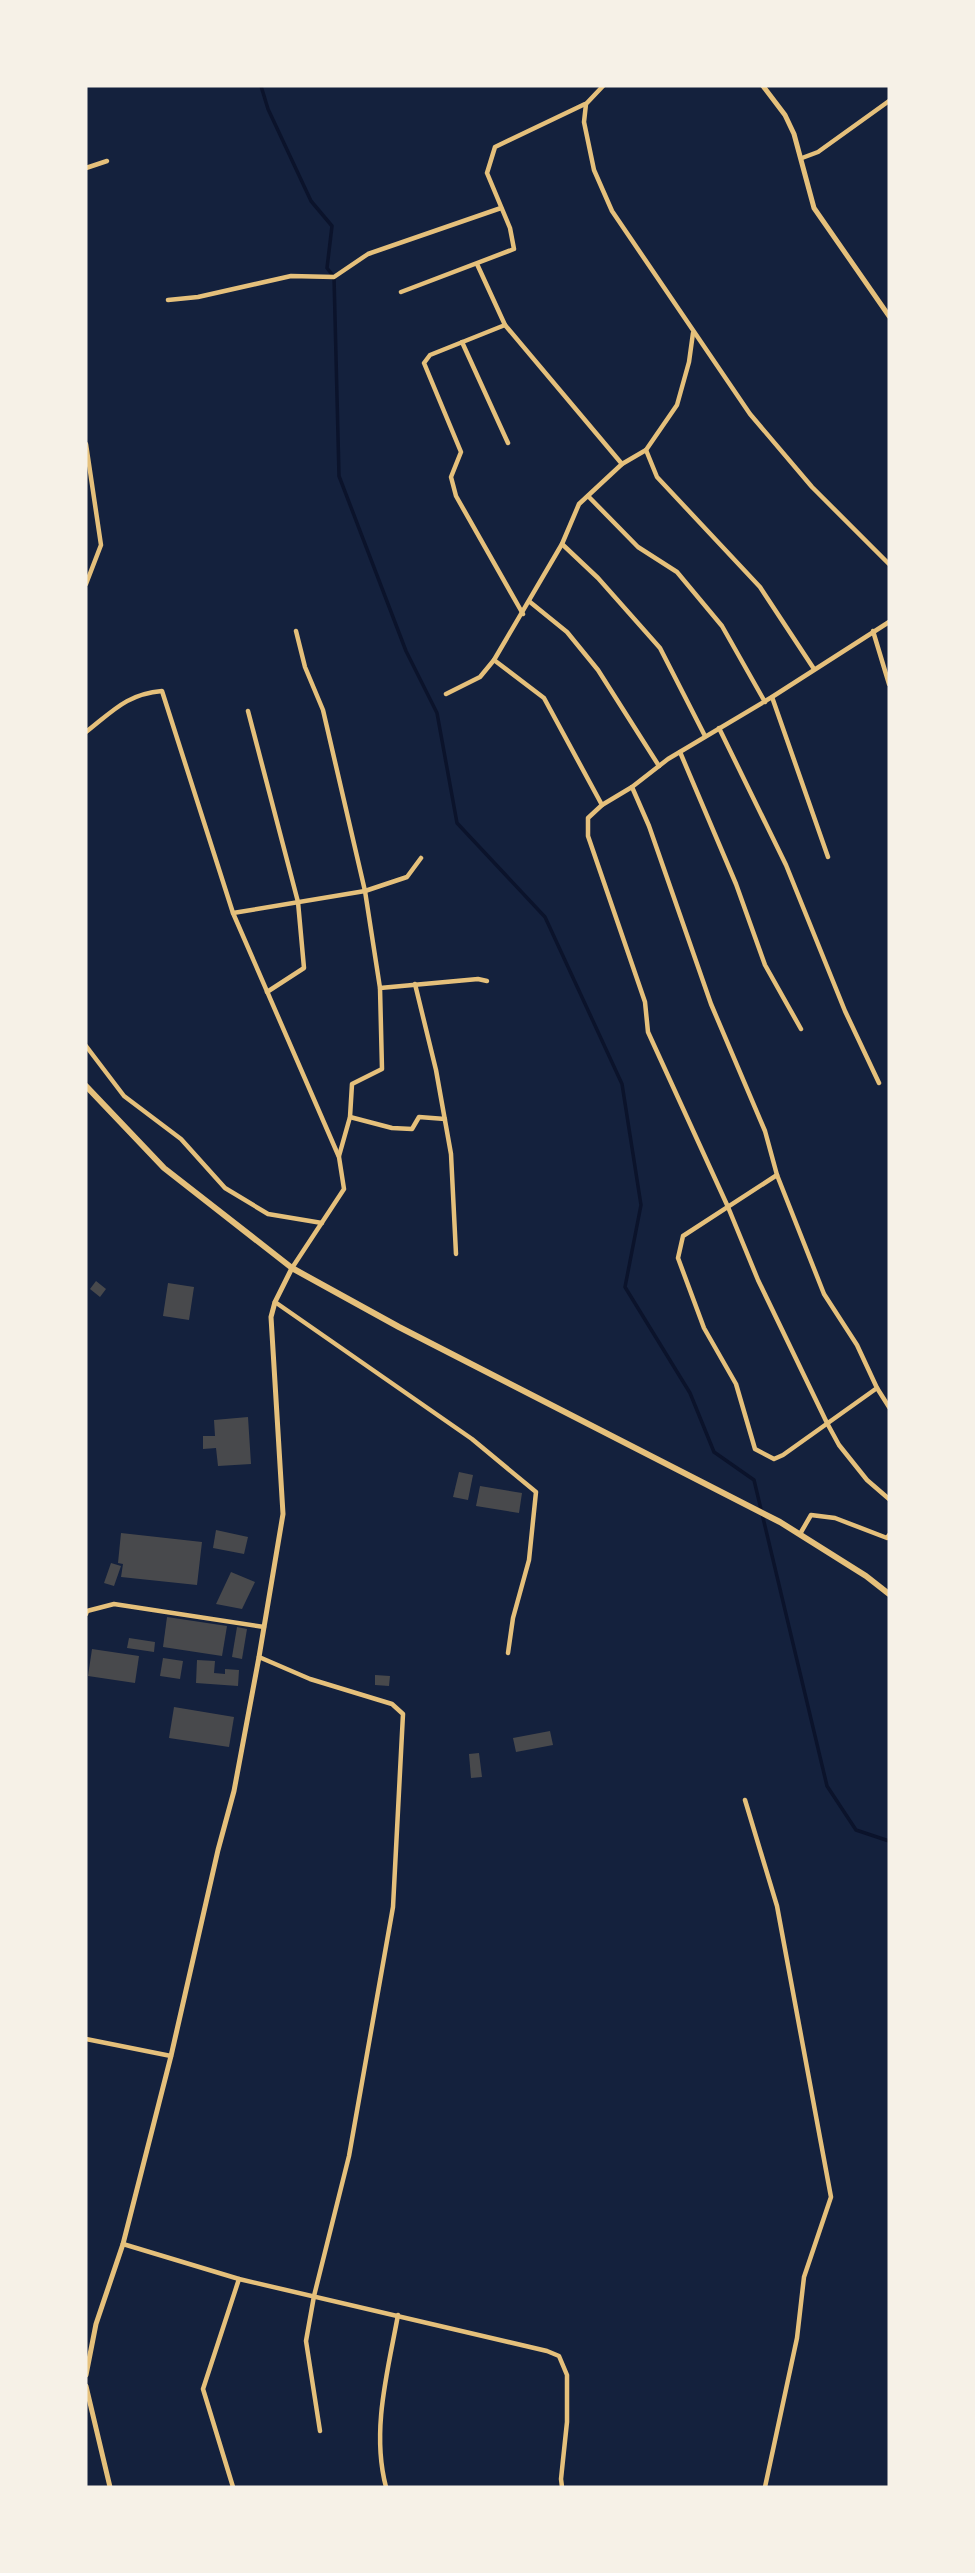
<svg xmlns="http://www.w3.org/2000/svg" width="975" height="2573" font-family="'Sofia Sans Condensed',sans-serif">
<rect width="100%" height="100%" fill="#14213d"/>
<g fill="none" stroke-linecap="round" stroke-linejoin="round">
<polyline stroke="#0b132b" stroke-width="3.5" points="261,86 268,109 311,201 332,226 327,268 334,277 339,476 406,651 437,713 457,823 545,917 622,1084 641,1205 625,1287 690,1393 714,1452 754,1480 827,1786 856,1830 889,1841"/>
</g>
<g fill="#48494c">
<polygon points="96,1281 106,1289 100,1297 90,1289"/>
<polygon points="168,1283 194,1287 189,1320 163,1316"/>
<polygon points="248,1417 251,1464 218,1466 216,1448 203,1449 203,1436 215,1436 214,1420"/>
<polygon points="459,1472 473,1475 468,1500 453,1497"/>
<polygon points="480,1486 522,1493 519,1513 476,1506"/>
<polygon points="216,1530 248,1537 244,1554 213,1548"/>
<polygon points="121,1533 202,1542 197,1585 121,1577 123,1564 118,1563"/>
<polygon points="111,1563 121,1566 114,1586 104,1583"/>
<polygon points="231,1572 255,1582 242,1609 216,1604"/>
<polygon points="167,1617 227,1626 222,1656 163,1647"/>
<polygon points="237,1627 247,1629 242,1659 232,1657"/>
<polygon points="129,1638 155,1642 154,1652 127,1648"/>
<polygon points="92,1649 139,1656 135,1683 88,1676"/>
<polygon points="163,1658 183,1661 180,1679 160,1676"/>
<polygon points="197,1660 215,1661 214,1673 225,1674 225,1669 239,1670 238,1686 196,1683"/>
<polygon points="375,1675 390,1676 389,1686 375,1685"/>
<polygon points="174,1707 234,1717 229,1747 169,1738"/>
<polygon points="550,1731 553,1745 516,1752 513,1738"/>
<polygon points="479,1753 482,1777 471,1778 469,1754"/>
</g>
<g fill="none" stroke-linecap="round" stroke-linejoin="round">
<g stroke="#e5c07b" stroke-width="4.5">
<polyline points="603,86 586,104 584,122 594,170 612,211 750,414 812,487 889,564"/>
<polyline points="802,158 818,152 889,101"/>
<polyline points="86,168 107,161"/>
<polyline points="477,264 505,325 622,464"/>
<polyline points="401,292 514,249 510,228 487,173 495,147 585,104"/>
<polyline points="168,300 198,297 291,276 334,277 368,254 501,208"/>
<polyline points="505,325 430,355 424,363 461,452 451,477 456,496 523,614"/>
<polyline points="462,342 508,443"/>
<polyline points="86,444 101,545 86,584"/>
<polyline points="646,450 657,477 760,587 814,669"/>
<polyline points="588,496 638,547 677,572 722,626 765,702"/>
<polyline points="562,544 598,578 660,648 705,736"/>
<polyline points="530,602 567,632 598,670 659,766"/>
<polyline points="889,622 772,697 668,759 632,787 602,805 588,818 588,836 645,1002 648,1032 728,1207 758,1280 827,1423 839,1445 867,1480 889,1499"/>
<polyline points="296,631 305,667 323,710 365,891 380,988 382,1069 352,1084 350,1117 339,1156"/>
<polyline points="873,631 889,684"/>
<polyline points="494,660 544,698 602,805"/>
<polyline points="446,694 480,677 494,660 562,544 579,504 622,464 646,450 677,405 689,362 693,333"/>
<polyline points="772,697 828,857"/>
<polyline points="248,711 298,902 304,968 267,992"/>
<polyline points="719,728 786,865 845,1011 879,1083"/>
<path d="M86,732C113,711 127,694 162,691L233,913L339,1157L344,1189L292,1268"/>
<polyline points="680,752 736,884 765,965 801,1029"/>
<polyline points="632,787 649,826 711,1004 765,1131 777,1175 824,1294 857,1345 877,1388 889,1407"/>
<polyline points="233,913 365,891 407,877 421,858"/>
<polyline points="415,984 436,1070 451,1154 456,1254"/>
<polyline points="380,988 478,979 487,981"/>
<polyline points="86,1046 124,1096 181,1139 225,1188 268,1214 322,1223"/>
<polyline points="350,1117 392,1128 412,1129 419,1117 445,1119"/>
<polyline points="777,1175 683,1236 678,1258 704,1328 736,1384 755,1449 774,1459 783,1455 877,1388"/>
<polyline points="275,1302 472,1439 536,1492 529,1560 513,1618 508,1653"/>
<polyline points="800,1534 811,1515 835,1518 887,1538 889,1535"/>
<polyline points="86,1614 87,1611 114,1604 264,1627"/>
<polyline points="259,1657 310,1679 392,1704 403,1714 393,1907 349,2156 314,2296 306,2341 320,2431"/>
<polyline points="745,1800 777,1906 831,2197 804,2277 797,2338 765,2487"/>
<polyline points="86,2039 171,2056"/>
<polyline points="123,2244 239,2279 547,2351 559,2356 567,2375 567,2422 561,2479 562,2487"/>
<polyline points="233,2487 203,2389 239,2279"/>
<path d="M386,2487C371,2431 388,2370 398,2315"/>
</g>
<g stroke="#e5c07b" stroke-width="5">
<polyline points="763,86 785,115 794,134 814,208 889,316"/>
<polyline points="86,2375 96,2324 123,2244 171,2056 218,1850 234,1791 259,1657 283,1514 271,1317 275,1302 292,1268"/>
<polyline points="86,2386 110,2487"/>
</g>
<polyline stroke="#e5c07b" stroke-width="6" points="86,1086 164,1168 292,1268 399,1327 780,1522 866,1576 889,1594"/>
</g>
<rect width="975" height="2573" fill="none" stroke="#f6f1e7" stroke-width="175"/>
</svg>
